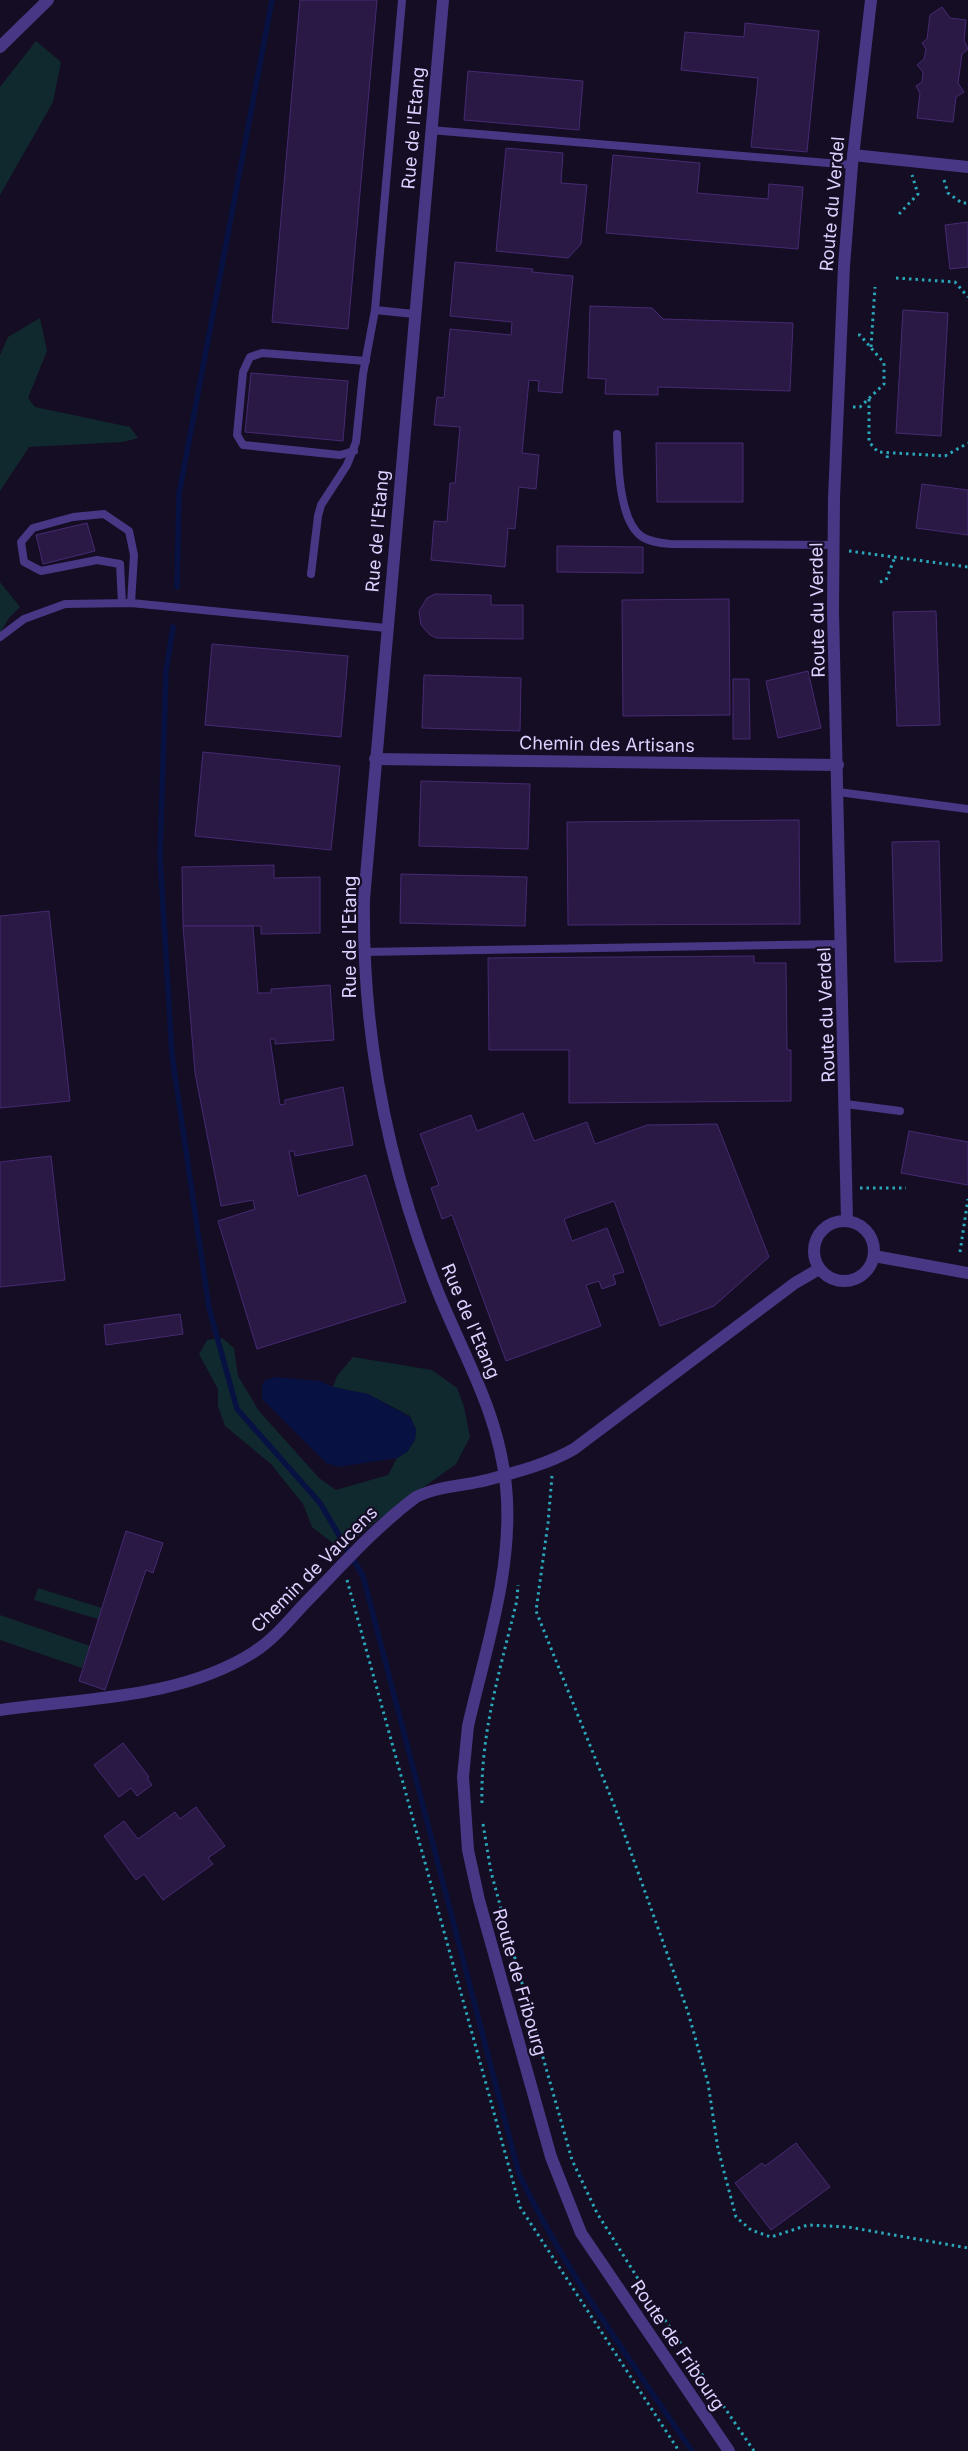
<svg xmlns="http://www.w3.org/2000/svg" width="968" height="2451" font-family="Inter,sans-serif">
<rect width="100%" height="100%" fill="#150d24"/>
<g fill="#10292e">
<polygon points="36,41 61,62 53,102 0,195 0,87"/>
<polygon points="40,318 47,351 28,398 35,407 130,427 138,438 123,442 29,447 0,491 0,355 8,337"/>
<polygon points="0,582 20,607 9,618 0,633"/>
<polygon points="222,1338 234,1348 238,1376 259,1411 319,1478 336,1490 388,1475 397,1458 407,1452 415,1440 416,1429 410,1416 368,1394 333,1387 337,1376 353,1357 432,1370 457,1388 464,1407 470,1437 456,1464 375,1522 342,1550 312,1527 303,1504 271,1464 225,1426 218,1406 218,1389 199,1354 207,1340"/>
<polygon points="38,1588 102,1608 98,1619 34,1600"/>
<polygon points="0,1615 90,1646 82,1668 0,1640"/>
</g>
<polygon fill="#081242" points="275,1377 320,1381 333,1387 368,1394 410,1417 416,1429 415,1440 407,1452 397,1458 338,1467 326,1463 262,1399 262,1385 265,1380"/>
<g fill="none" stroke-linecap="round" stroke-linejoin="round">
<g stroke="#081242" stroke-width="5.5">
<polyline points="177,587 179,494 272,0"/>
<path d="M173,627L166,671L160,856L172,1055L209,1308L237,1409L320,1503L363,1576L519,2174C566,2272 631,2362 692,2451"/>
</g>
</g>
<g fill="#2a1945" stroke="#462a72">
<polygon points="300,0 377,0 348,329 272,322"/>
<polygon points="942,7 950,18 966,20 964,40 968,49 962,54 958,83 964,92 956,97 953,122 917,118 920,93 916,86 922,82 923,72 917,65 924,59 926,49 922,43 927,39 930,15"/>
<polygon points="745,23 819,31 807,152 751,147 758,78 681,70 685,32 744,37"/>
<polygon points="468,71 583,81 579,130 464,120"/>
<polygon points="506,148 563,153 561,183 587,185 581,244 568,258 496,251"/>
<polygon points="613,155 700,163 697,193 768,199 769,184 803,187 798,249 606,233"/>
<polygon points="968,222 968,267 950,269 945,225"/>
<polygon points="455,262 533,269 532,272 573,276 562,393 538,391 539,381 529,380 522,453 539,455 536,489 519,487 515,529 508,528 505,567 431,560 434,521 447,522 450,483 455,483 460,427 434,425 437,397 444,398 450,329 511,335 512,322 450,316"/>
<polygon points="590,306 652,308 663,319 793,323 790,391 658,387 658,395 605,394 606,379 588,378"/>
<polygon points="903,310 948,313 941,436 896,433"/>
<polygon points="251,373 348,381 343,441 245,432"/>
<polygon points="656,443 743,443 743,502 657,502"/>
<polygon points="922,484 968,490 968,535 916,528"/>
<polygon points="87,523 95,551 43,564 36,535"/>
<polygon points="557,546 643,547 643,573 557,572"/>
<polygon points="435,594 491,595 491,605 523,605 523,639 437,638 430,635 421,625 419,611 427,598"/>
<polygon points="729,599 730,715 623,716 622,600"/>
<polygon points="936,611 940,725 897,726 893,612"/>
<polygon points="212,644 348,656 341,737 205,725"/>
<polygon points="808,671 821,728 778,738 766,681"/>
<polygon points="424,675 521,678 520,731 422,728"/>
<polygon points="733,679 749,679 750,739 733,739"/>
<polygon points="203,752 340,766 331,850 195,836"/>
<polygon points="421,781 530,784 528,849 419,846"/>
<polygon points="799,820 800,924 568,925 567,822"/>
<polygon points="939,841 942,961 895,962 892,842"/>
<polygon points="274,865 274,878 320,877 320,933 261,934 261,926 183,926 182,867"/>
<polygon points="401,874 527,877 525,926 400,923"/>
<polygon points="49,911 70,1101 0,1108 0,916"/>
<polygon points="183,926 253,926 258,993 271,993 271,989 330,985 334,1040 275,1044 275,1039 270,1039 280,1105 285,1104 285,1100 343,1087 353,1145 295,1156 294,1151 289,1151 298,1196 366,1175 406,1302 257,1349 218,1221 255,1209 253,1200 221,1206 195,1073"/>
<polygon points="754,956 754,963 786,963 787,1050 791,1050 791,1101 569,1103 569,1050 489,1050 488,958"/>
<polygon points="523,1113 534,1141 587,1122 595,1144 647,1125 717,1124 769,1257 714,1306 660,1326 614,1201 564,1219 572,1241 607,1228 624,1272 613,1275 616,1284 602,1289 599,1281 586,1285 601,1326 506,1361 452,1215 442,1219 431,1188 439,1185 420,1134 471,1115 477,1131"/>
<polygon points="909,1131 968,1142 968,1185 901,1173"/>
<polygon points="51,1156 65,1280 0,1287 0,1162"/>
<polygon points="180,1314 183,1334 106,1345 104,1325"/>
<polygon points="126,1531 163,1543 153,1573 146,1570 105,1690 79,1681"/>
<polygon points="123,1743 149,1777 147,1778 152,1785 137,1796 131,1788 119,1797 94,1765"/>
<polygon points="196,1807 225,1846 208,1858 213,1864 163,1900 144,1874 136,1880 104,1836 124,1821 138,1839 175,1812 180,1819"/>
<polygon points="796,2143 830,2187 771,2230 735,2183 762,2163 765,2166"/>
</g>
<g fill="none" stroke-linecap="round" stroke-linejoin="round">
<g stroke="#2aa7b9" stroke-width="3" stroke-dasharray="2.5 4" stroke-linecap="butt">
<polyline points="944,180 948,193 962,203 968,203"/>
<polyline points="899,214 918,194 912,175"/>
<polyline points="896,278 955,282 968,297"/>
<polyline points="871,347 875,287"/>
<polyline points="869,399 869,442 878,452 945,456 968,443"/>
<polyline points="853,407 860,407 884,384 884,363 860,335 855,335"/>
<polyline points="887,458 888,453"/>
<polyline points="849,551 968,567"/>
<polyline points="880,582 886,580 895,557"/>
<polyline points="860,1188 906,1188"/>
<polyline points="960,1252 968,1199"/>
<polyline points="552,1476 548,1523 536,1611 614,1805 688,2012 708,2083 718,2149 736,2217 751,2230 771,2237 808,2225 848,2227 968,2248"/>
<polyline points="347,1580 520,2207 679,2451"/>
<path d="M482,1803C480,1733 501,1667 517,1600L518,1585"/>
<polyline points="483,1824 491,1872 503,1916 572,2160 597,2213 650,2298 754,2451"/>
</g>
<g stroke="#483784" stroke-width="8">
<polyline points="430,130 852,165"/>
<polyline points="375,310 414,314"/>
<path d="M617,434C618,459 618,519 641,536C649,542 661,543 671,544L833,545"/>
<polyline points="354,451 340,455 243,445 237,435 243,372 250,357 262,353 366,361"/>
<polyline points="311,574 318,516 321,505 347,465 356,442 363,374 375,310 402,0"/>
<polyline points="122,603 120,564 97,560 41,571 24,562 21,542 33,528 73,517 104,514 129,531 134,555 131,603"/>
<polyline points="0,637 24,619 65,604 131,603 386,628"/>
<polyline points="838,792 968,809"/>
<polyline points="363,952 841,944"/>
<polyline points="846,1104 900,1111"/>
</g>
<g stroke="#483784" stroke-width="12">
<path d="M443,0L364,899C362,1034 388,1167 438,1292C465,1359 498,1411 506,1486C514,1567 486,1647 468,1726L463,1777L468,1850L479,1900L551,2157L581,2233L729,2451"/>
<polyline points="853,155 968,167"/>
<polyline points="375,759 838,765"/>
<circle cx="844" cy="1251" r="30"/>
<polyline points="847,1221 833,611 834,498 844,266 852,165 871,0"/>
<polyline points="874,1256 968,1273"/>
<path d="M0,1710C83,1698 181,1699 254,1652C276,1638 293,1615 311,1597C345,1562 377,1526 416,1497C438,1486 464,1486 487,1480C517,1472 548,1464 574,1449L795,1283L819,1269"/>
</g>
<polyline stroke="#483784" stroke-width="12" points="0,47 48,0"/>
</g>
<g text-anchor="middle" dominant-baseline="central" stroke-width="4.5" stroke-linejoin="round" paint-order="stroke">
<g font-size="18" fill="#ded0ff" stroke="#150d24">
<text transform="translate(413 128) rotate(-85)">Rue de l'Etang</text>
<text transform="translate(832 204) rotate(-85)">Route du Verdel</text>
<text transform="translate(377 531) rotate(-85)">Rue de l'Etang</text>
<text transform="translate(817 610) rotate(-91)">Route du Verdel</text>
<text transform="translate(607 744) rotate(1)">Chemin des Artisans</text>
<text transform="translate(349 937) rotate(-90)">Rue de l'Etang</text>
<text transform="translate(826 1015) rotate(-92)">Route du Verdel</text>
<text transform="translate(471 1321) rotate(67)">Rue de l'Etang</text>
<text transform="translate(314 1569) rotate(-45)">Chemin de Vaucens</text>
<text transform="translate(520 1982) rotate(74)">Route de Fribourg</text>
<text transform="translate(678 2345) rotate(56)">Route de Fribourg</text>
</g>
</g>
</svg>
